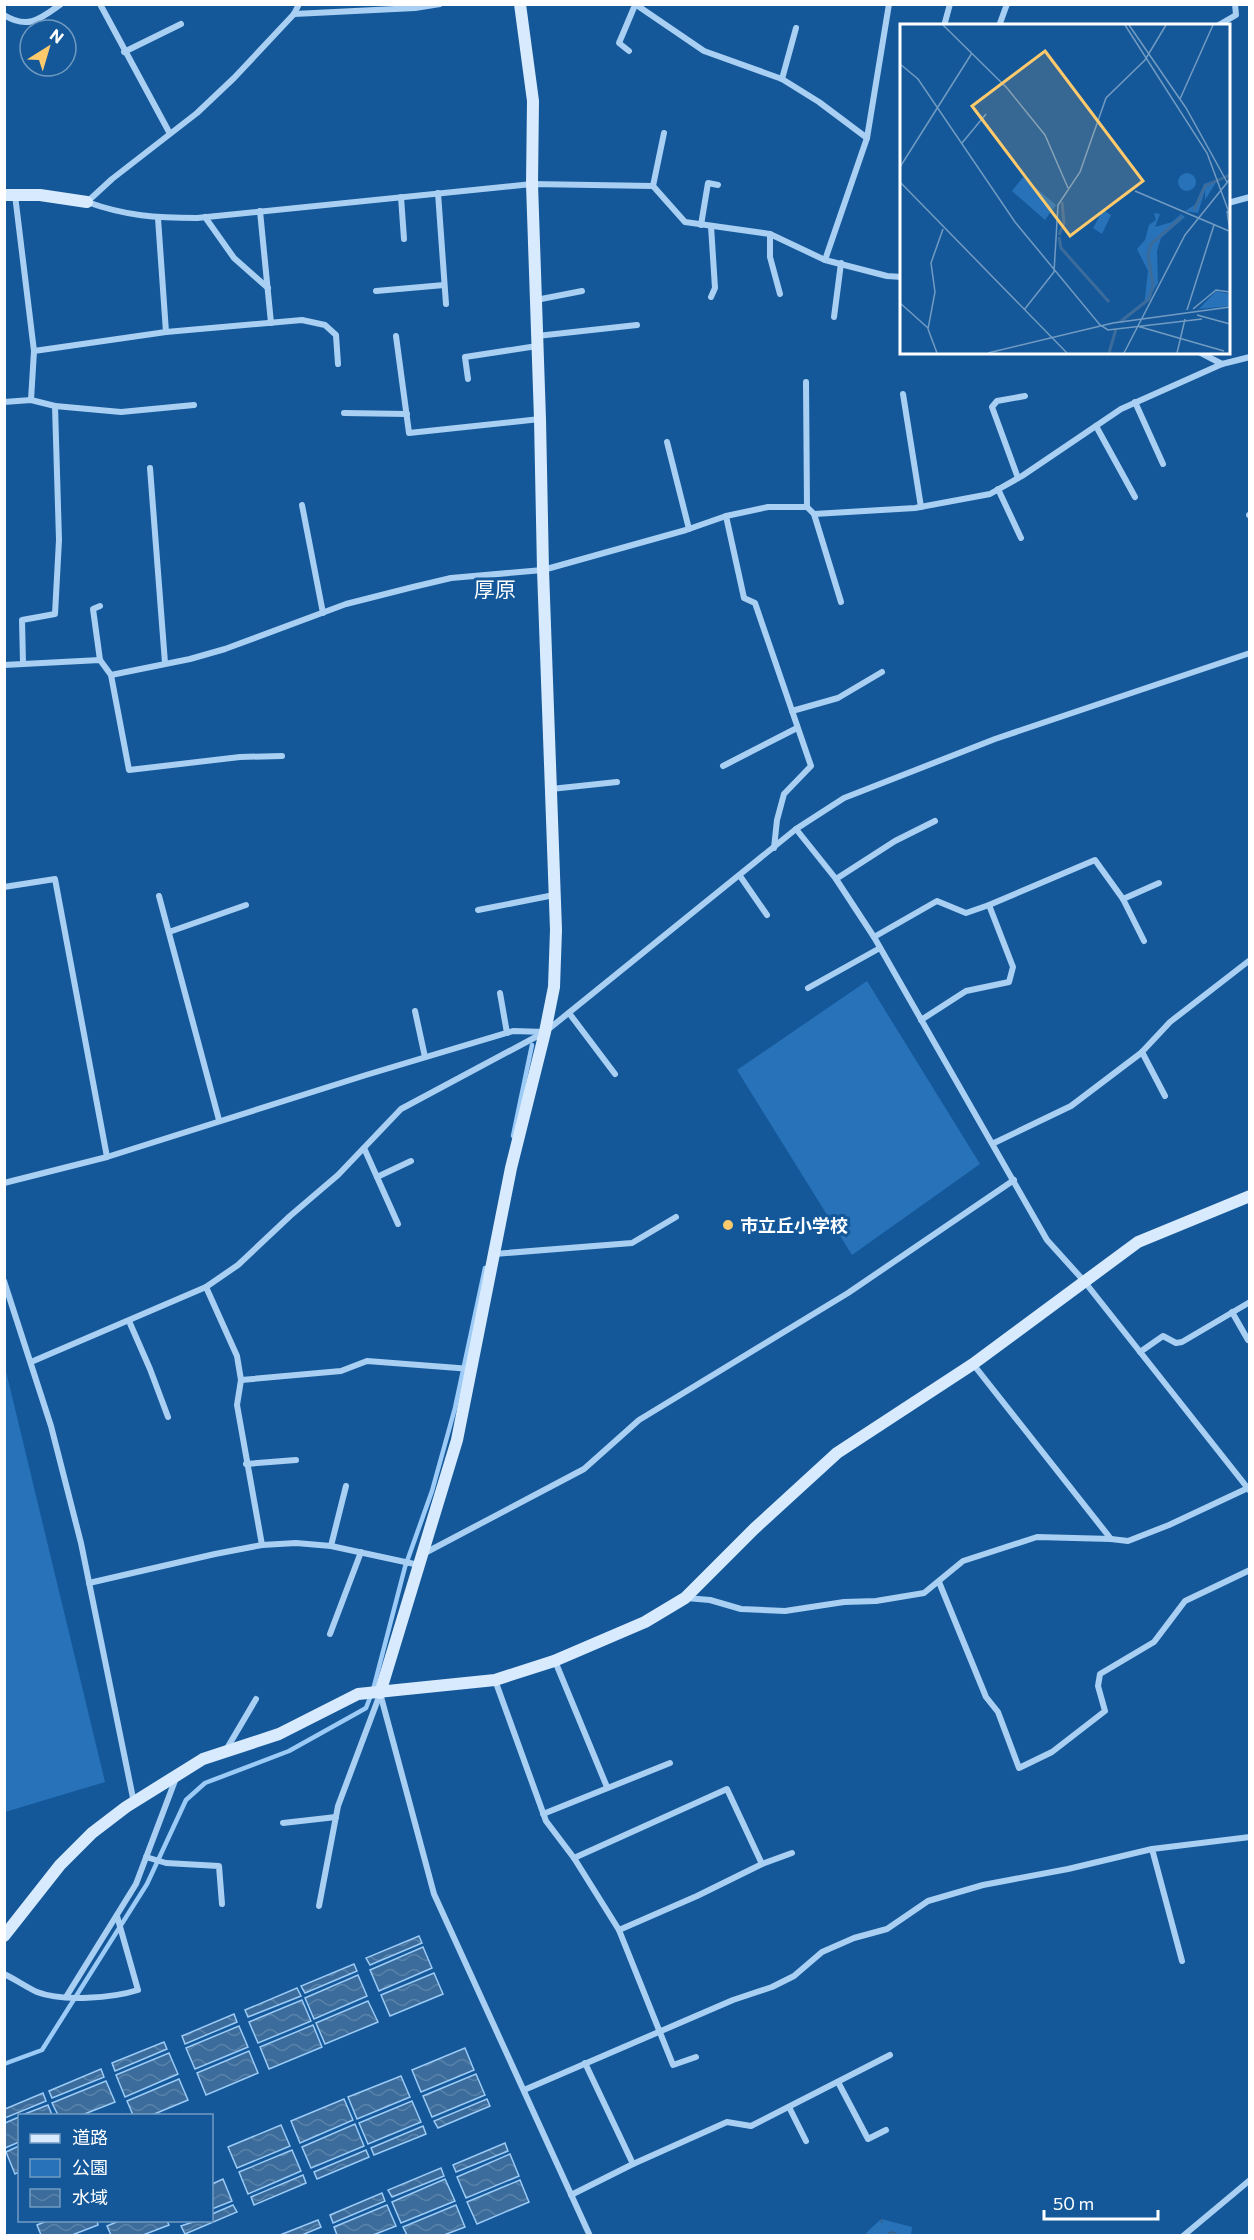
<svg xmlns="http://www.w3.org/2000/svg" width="1254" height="2240" font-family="Commissioner,'Noto Sans JP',sans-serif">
<defs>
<pattern id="forest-crowns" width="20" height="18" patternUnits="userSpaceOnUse" patternTransform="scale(1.5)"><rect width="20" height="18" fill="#2772b8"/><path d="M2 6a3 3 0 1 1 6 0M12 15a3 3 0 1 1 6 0" fill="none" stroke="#3b5d7d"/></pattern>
<pattern id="water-waves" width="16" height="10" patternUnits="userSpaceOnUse" patternTransform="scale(1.5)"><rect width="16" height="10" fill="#3c6c9b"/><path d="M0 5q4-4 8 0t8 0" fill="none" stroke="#5982aa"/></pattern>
</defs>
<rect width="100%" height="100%" fill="#14589a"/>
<g fill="#2772b8">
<polygon points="867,981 980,1164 852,1255 737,1070"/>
<polygon points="4,1363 105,1782 5,1812 4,1812"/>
</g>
<polygon fill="url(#forest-crowns)" points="881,2219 912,2227 911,2235 864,2235"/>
<g fill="url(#water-waves)" stroke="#9bcbf6" stroke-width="1.5">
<polygon points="419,1936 422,1943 370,1965 366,1958"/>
<polygon points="423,1947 432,1968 379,1991 370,1970"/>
<polygon points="354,1964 357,1971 305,1993 301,1986"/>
<polygon points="434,1973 443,1994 390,2016 381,1995"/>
<polygon points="358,1975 367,1996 314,2019 305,1998"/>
<polygon points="297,1988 301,1996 248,2017 245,2010"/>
<polygon points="302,2000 311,2021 258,2043 249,2022"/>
<polygon points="368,2001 378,2022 325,2044 316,2023"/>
<polygon points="234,2014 237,2022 185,2044 182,2036"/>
<polygon points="313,2025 322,2047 269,2069 260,2047"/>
<polygon points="239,2026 248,2047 195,2069 186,2048"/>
<polygon points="164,2042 167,2049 115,2071 112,2063"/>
<polygon points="465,2048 474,2070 421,2092 412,2070"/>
<polygon points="249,2051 258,2073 206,2095 197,2073"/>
<polygon points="169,2053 178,2074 125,2097 116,2075"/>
<polygon points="101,2069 104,2077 52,2098 49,2091"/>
<polygon points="476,2074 485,2095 432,2117 423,2096"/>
<polygon points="401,2076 410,2097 357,2119 348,2097"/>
<polygon points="179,2079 188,2100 152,2115 133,2115 127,2101"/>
<polygon points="106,2081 115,2102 82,2115 58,2115 52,2103"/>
<polygon points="43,2093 46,2101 5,2118 5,2109"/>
<polygon points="344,2099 353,2120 300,2143 291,2121"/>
<polygon points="487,2099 490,2106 438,2128 434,2121"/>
<polygon points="412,2101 421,2122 368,2144 359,2123"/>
<polygon points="48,2105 52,2115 22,2115"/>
<polygon points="19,2117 19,2142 5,2148 5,2123"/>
<polygon points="355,2124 364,2146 311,2168 302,2147"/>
<polygon points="281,2125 290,2146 237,2168 228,2147"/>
<polygon points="423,2126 426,2134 374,2155 371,2148"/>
<polygon points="505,2143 508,2151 456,2172 453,2165"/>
<polygon points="19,2146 19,2172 15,2174 6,2152"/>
<polygon points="292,2150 301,2171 248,2194 239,2172"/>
<polygon points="366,2150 369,2157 317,2179 314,2172"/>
<polygon points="510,2154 519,2176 466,2198 457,2177"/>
<polygon points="441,2168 444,2176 392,2197 388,2190"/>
<polygon points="303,2175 306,2183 254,2205 251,2197"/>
<polygon points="223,2179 232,2201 212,2209 212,2184"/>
<polygon points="445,2179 455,2201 401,2223 392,2202"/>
<polygon points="520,2180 529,2202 477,2224 467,2202"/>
<polygon points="382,2193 385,2201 333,2223 330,2215"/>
<polygon points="233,2205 237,2212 185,2234 181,2226 196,2221 212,2220 212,2214"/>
<polygon points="387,2205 396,2226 373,2235 337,2235 334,2227"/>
<polygon points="456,2205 465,2227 444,2235 407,2235 403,2227"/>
<polygon points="318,2220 321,2227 302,2235 280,2235"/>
<polygon points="47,2221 97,2221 98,2225 72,2235 41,2235 37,2225"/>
<polygon points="119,2221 167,2221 169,2225 143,2235 111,2235 107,2226"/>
</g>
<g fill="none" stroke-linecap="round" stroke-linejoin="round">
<g stroke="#9bcbf6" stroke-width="4.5">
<polyline points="513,1136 532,1045"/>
<polyline points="4,2064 42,2050 147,1884 186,1800 205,1783 289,1751 359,1712 366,1708 373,1690 405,1567 432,1491 455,1408 485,1268"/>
</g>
<g stroke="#a9cff3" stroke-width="6">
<polyline points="100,4 169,132"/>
<path d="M299,4L294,14L234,78L197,113L112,179L87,202C126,216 156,218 197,218L532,184L653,186L685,222L770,234L825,260L887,276L902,277"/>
<polyline points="635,4 704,51 782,79 819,102 867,138"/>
<polyline points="294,14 415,8 440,4"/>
<path d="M4,15C28,30 40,19 61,4"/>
<polyline points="944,26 950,4"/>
<polyline points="999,26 1007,4"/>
<polyline points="1217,26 1236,15 1235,4"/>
<polyline points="629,51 619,43 635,5"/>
<polyline points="124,52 181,24"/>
<polyline points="782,79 796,28"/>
<polyline points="653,186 664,133"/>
<polyline points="438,193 446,304"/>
<polyline points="15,195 34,351"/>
<polyline points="401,197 404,239"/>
<polyline points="1228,203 1250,197"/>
<polyline points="260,211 271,323"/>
<polyline points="205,217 234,258 268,288"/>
<polyline points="158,218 166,332"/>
<polyline points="701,225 708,183 718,185"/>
<polyline points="711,226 715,288 711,297"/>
<polyline points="770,234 770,257 780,294"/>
<polyline points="825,260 867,138 889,4"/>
<polyline points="376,291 444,285"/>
<polyline points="536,300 582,291"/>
<polyline points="834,317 841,263"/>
<polyline points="396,336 409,433 540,419"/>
<polyline points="537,336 637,325"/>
<polyline points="1199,352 1222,364"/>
<polyline points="468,379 465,357 537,346"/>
<polyline points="806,382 807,507"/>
<polyline points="903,394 921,507"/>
<polyline points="31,400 34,351 166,332 302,320 325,325 336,335 338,364"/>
<polyline points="4,402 31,400 55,406 59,540 55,614 22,620 23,663"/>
<polyline points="1135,402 1163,464"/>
<polyline points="55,406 121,412 194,405"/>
<polyline points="344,413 407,414"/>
<polyline points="1096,426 1135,497"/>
<polyline points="667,442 689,529"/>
<polyline points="150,468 165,663"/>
<polyline points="1018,478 992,407 997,401 1025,396"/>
<polyline points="998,489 1021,538"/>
<polyline points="302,505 323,613"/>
<polyline points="814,514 841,602"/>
<polyline points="1249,515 1250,515"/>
<polyline points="726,516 744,598 755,603 811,766 784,794 777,820 774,848"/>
<polyline points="100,606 93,609 100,660"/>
<polyline points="4,665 100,660 111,675 190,659 225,649 346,604 413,587 451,578 543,570 686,530 726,516 768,507 807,507 814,514 915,508 990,494 1022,476 1121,409 1222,364 1250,357"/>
<polyline points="111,675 129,770 240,757 282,756"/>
<polyline points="792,711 838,698 882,672"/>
<polyline points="723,766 797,728"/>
<polyline points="551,789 617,782"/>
<polyline points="796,829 836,879 874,937 1047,1240 1084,1281 1250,1491"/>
<polyline points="740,876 767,915"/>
<polyline points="836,879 895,841 935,821"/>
<polyline points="4,887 55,879 107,1157"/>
<polyline points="159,896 219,1120"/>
<polyline points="1123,899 1159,883"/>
<polyline points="478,910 554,895"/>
<polyline points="169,932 246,905"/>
<polyline points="874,937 937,901 966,913 989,905"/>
<polyline points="808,988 880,948"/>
<polyline points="500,993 507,1033"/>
<polyline points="415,1011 425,1057"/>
<polyline points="569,1013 615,1074"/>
<polyline points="921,1020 966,991 1009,982 1013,967 989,905 1095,860 1123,899 1144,941"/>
<polyline points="1142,1052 1165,1096"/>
<polyline points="994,1143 1071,1106 1141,1053 1170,1022 1250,960"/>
<polyline points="364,1148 398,1224"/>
<polyline points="377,1177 411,1161"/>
<polyline points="4,1183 107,1157 366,1075 513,1031 545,1032"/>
<polyline points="494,1254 632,1243 676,1217"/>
<polyline points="4,1281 51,1426 81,1543 134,1803"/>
<polyline points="206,1287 237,1356 241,1380 237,1405 262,1545"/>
<polyline points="1232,1312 1248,1340"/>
<polyline points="129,1321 150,1369 168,1417"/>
<polyline points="1140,1352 1163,1336 1176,1343 1182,1342 1250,1302"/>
<polyline points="31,1362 206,1287 238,1265 290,1216 338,1175 401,1109 545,1032 796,829 844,798 995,739 1250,653"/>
<polyline points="973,1364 1111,1539"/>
<polyline points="241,1380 341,1371 367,1361 471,1369"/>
<polyline points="246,1464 296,1460"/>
<polyline points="331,1546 346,1486"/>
<polyline points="423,1554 584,1469 639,1420 848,1293 1014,1180"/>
<polyline points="939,1582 986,1697 998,1712 1019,1768 1052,1752 1105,1711 1098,1686 1100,1674 1154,1642 1185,1601 1250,1570"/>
<polyline points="89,1583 215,1554 262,1545 296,1543 331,1546 419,1565"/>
<polyline points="686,1598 710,1600 741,1609 785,1611 844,1602 876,1601 924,1593 963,1561 1037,1537 1111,1539 1128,1541 1169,1525 1248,1488"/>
<polyline points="330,1634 361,1552"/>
<polyline points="555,1661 607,1787"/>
<polyline points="495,1680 546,1821 574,1858 619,1930 673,2065 696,2057"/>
<polyline points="380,1693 434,1894 590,2236"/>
<polyline points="226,1750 256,1699"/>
<polyline points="543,1814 670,1763"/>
<polyline points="283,1823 336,1817"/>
<polyline points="1152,1849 1182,1961"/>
<polyline points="146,1857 166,1863 219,1866 222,1904"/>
<polyline points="574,1858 727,1789 762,1864"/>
<polyline points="319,1906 338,1806 380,1694"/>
<polyline points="619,1930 697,1896 762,1864 792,1853"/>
<path d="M4,1974C15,1979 26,1987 37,1992C62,2002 113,1998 138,1990L117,1916"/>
<polyline points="66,1997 136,1884 176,1778"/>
<polyline points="585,2063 633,2164"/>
<polyline points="838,2082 868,2139 886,2130"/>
<polyline points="524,2090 733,2000 772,1987 794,1976 822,1952 854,1938 887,1929 928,1901 983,1885 1068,1869 1152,1849 1250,1837"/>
<polyline points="789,2107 806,2141"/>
<polyline points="571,2195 633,2164 727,2122 751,2126 890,2055"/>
<polyline points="1183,2236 1250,2180"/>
</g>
<g stroke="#d8eafd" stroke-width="12">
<polyline points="4,195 40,195 87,202"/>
<polyline points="380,1693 457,1440 511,1168 545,1032 554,987 556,930 543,570 540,419 532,184 533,101 520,4"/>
<polyline points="4,1936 60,1865 92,1833 126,1807 203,1759 279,1734 358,1694 495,1680 554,1661 645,1622 685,1598 754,1529 837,1453 973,1364 1138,1242 1250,1196"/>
</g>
</g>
<circle fill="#ffca6b" stroke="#14589a" stroke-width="2" cx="728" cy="1225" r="6"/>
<g text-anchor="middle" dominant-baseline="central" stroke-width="6" stroke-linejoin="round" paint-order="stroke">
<g font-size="18" font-weight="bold" fill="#fff" stroke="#14589a" text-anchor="start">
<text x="740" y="1225">市立丘小学校</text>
</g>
<g font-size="21" fill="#fff" stroke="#14589a">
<text x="495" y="588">厚原</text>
</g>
</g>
<g transform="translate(900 24)">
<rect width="330" height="330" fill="#14589a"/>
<path d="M278 158a9 9 0 1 1 18 0a9 9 0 1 1-18 0ZM123,153L156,181L145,196L112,167ZM203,186L211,191L202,210L193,204ZM316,267L330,270V282L299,285Z" fill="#2772b8"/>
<path d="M318,155L305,176V166L298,189L285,187L296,180L304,160ZM254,189L260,190L255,203L272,198L281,190L285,193L261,214L257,227L258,259L244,282L248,247L237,225L245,216L249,201L256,196Z" fill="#2772b8"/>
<path fill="none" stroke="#3c6c9b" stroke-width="3" d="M294,186L305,162L330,151M159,211L164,199L162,178M159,213L161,224L209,278M220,298L249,275L253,262L248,231L251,220L282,193M209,329L216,305"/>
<path fill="none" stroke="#729bc2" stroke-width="1.5" d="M43,1L107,64L145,111L168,164M225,1L307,129L330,191M229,1L286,84L327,158M0,40L18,55L115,198L200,301L208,306L302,295M280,75L313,1M62,119L86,90M0,143L72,29M0,158L167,329M235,167L329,207M327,187L330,207M0,279L28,304M293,285L316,266L330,268M124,286L154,248L158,181L180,148L206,74L245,36L266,1M287,286L314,201M297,291L330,300M237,302L324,327M37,329L28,305L35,268L31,239L43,205M88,329L213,299L330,283M224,329L285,211L330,155M277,329L285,295"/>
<path fill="#ffca6b" fill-opacity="0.15" stroke="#ffca6b" stroke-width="3" d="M145,27L243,157L170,212L72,82Z"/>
<rect width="330" height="330" fill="none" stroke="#fff" stroke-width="3"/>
</g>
<rect width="1254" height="2240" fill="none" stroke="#ffffff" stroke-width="12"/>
<rect x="18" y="2114" width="195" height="108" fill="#14589a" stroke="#729bc2" stroke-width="1.5"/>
<rect x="30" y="2134" width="30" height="9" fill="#d8eafd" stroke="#729bc2" stroke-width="1.5"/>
<text x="72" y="2144" font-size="18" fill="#ffffff">道路</text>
<rect x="30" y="2159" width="30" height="18" fill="#2772b8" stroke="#729bc2" stroke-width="1.5"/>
<text x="72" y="2174" font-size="18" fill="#ffffff">公園</text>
<rect x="30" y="2189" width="30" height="18" fill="url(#water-waves)" stroke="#729bc2" stroke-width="1.5"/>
<text x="72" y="2204" font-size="18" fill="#ffffff">水域</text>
<g transform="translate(48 48) rotate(37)"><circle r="28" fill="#14589a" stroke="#729bc2" stroke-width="1.5"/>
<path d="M0-4.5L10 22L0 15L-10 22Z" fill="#ffca6b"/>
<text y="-9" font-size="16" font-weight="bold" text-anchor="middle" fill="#ffffff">N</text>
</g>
<path d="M1044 2210v9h114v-9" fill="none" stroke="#ffffff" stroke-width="3"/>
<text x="1053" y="2210" font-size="18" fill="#ffffff" stroke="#14589a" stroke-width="4.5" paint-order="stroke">50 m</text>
</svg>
